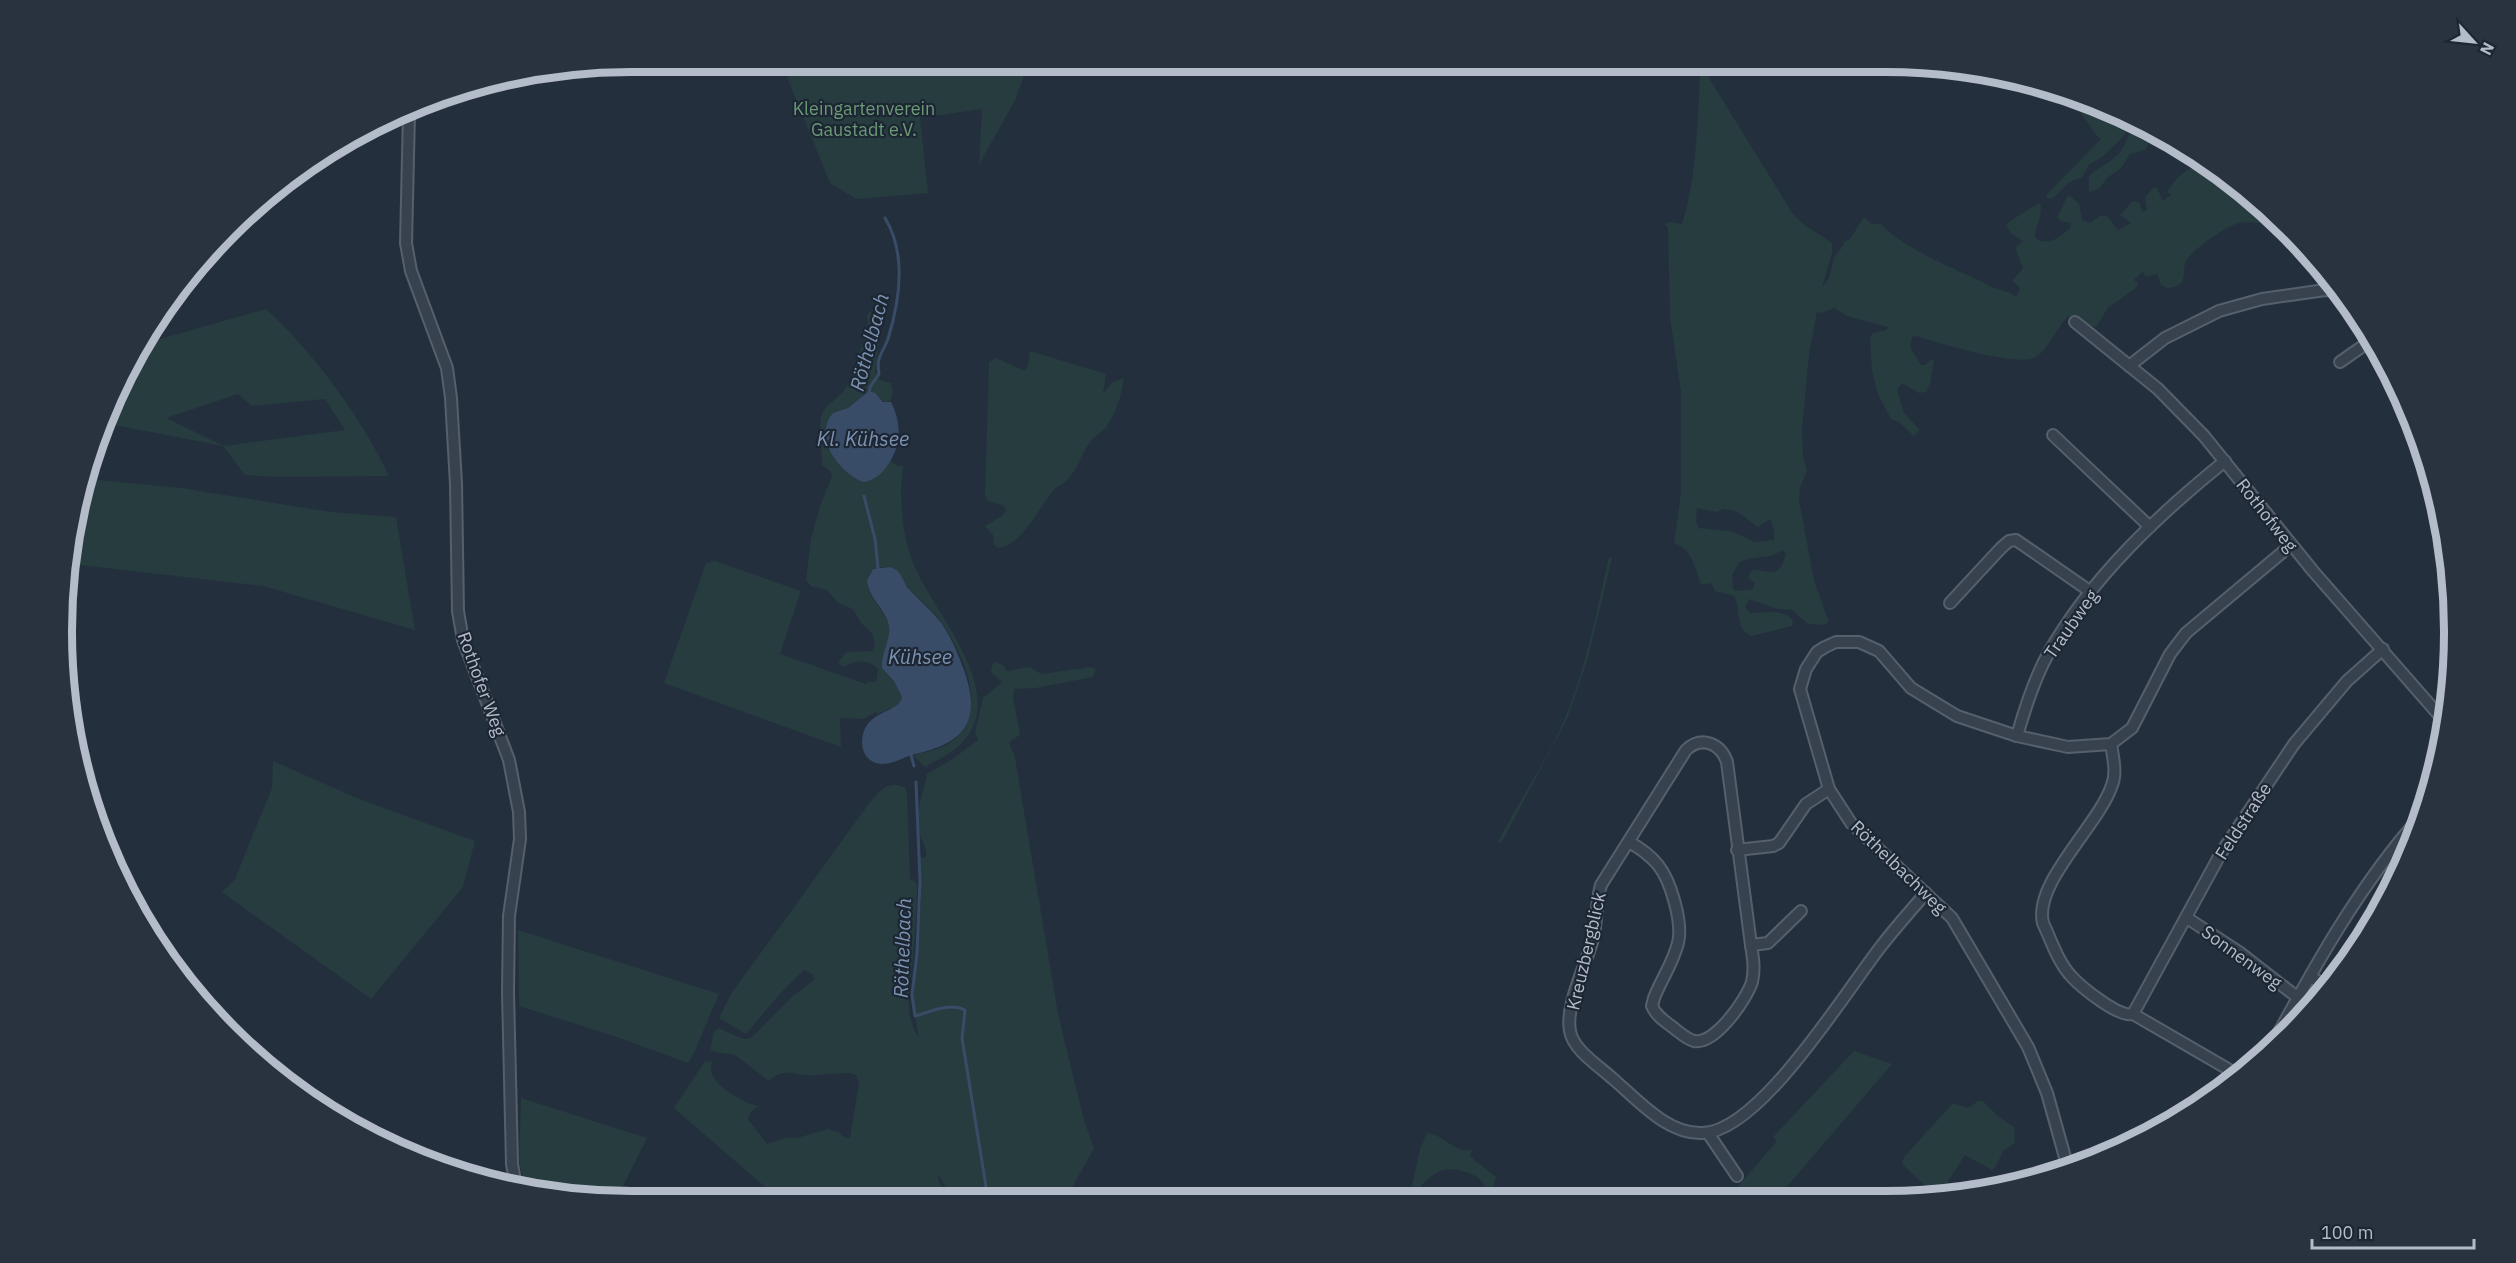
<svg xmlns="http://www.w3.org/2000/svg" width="2516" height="1263" font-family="'IBM Plex Sans',sans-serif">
<rect width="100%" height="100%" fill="#242f3e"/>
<g fill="#263c3f" fill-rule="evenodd">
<polygon points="781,62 1029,62 1015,100 979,165 982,109 920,118 928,193 856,199 830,183"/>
<path d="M1701,65L1793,214L1803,224L1832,243V253L1822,288C1835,273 1829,266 1836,255C1840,249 1843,248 1844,242L1850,239L1864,217L1872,224H1881C1905,250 1956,269 1988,285C1998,291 2009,290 2016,297L2020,288L2012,281L2023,268L2015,248L2023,241L2011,233L2006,225C2008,222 2036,204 2040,203C2044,214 2035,226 2035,238C2049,247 2060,237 2071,227L2070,223L2061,221L2057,218L2068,195L2079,203L2082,220L2090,223L2100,216H2107L2118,230L2131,223L2120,215L2133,201L2139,202L2142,212L2147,210L2145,197L2154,187L2157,188L2163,201L2171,195L2167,192L2177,178L2195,164L2194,156L2231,179L2268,213L2260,223C2252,223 2244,221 2236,224C2224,228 2192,250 2186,261C2181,272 2190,287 2167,288L2161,285L2157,274L2145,277L2143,271L2134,280L2138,283L2137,287L2108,308L2096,327L2088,325L2080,316H2068C2057,328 2049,348 2036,357C2020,368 1938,343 1917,336L1912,337L1910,347L1921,365H1925L1932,359L1934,361L1930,384L1926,392L1919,393L1902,383L1897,389L1904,413L1920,430L1914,436L1899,422L1891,419L1878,394L1872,370L1870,338L1873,333L1886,330L1888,327L1847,316L1834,308L1822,313L1817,312L1809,355L1802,428L1803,456L1807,471L1800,488L1799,500L1814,581L1829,622L1824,625L1808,624L1792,610L1777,609L1749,599L1745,607L1750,613C1763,613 1784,608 1793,621L1792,626L1752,636C1735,631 1741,609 1734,596L1715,591L1711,583L1702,585C1693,568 1695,551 1674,543L1681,492V392L1670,317L1668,227L1664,224L1669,222L1682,224C1698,174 1697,117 1701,65ZM1697,508L1716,512L1724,509L1736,511L1758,527L1770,519L1774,529V540L1754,542L1734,532L1699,528L1696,522ZM1782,550L1786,554C1784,558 1783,565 1780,568C1772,577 1760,567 1751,571L1748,578L1755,583L1753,589L1736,591L1733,589L1732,575L1739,563C1753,554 1769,561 1782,550Z"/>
<polygon points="2068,95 2133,119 2124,136 2103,156 2089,165 2082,177 2068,183 2053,198 2048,199 2046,196 2052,189 2101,139 2097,136"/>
<path d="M2138,129L2149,142L2145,150L2130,154L2121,168L2107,178L2099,189L2089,192V176C2099,167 2112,162 2121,151C2127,143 2126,131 2138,129Z"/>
<path d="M266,309C312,350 363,420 389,476L274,477L245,475L223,446L109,424L139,345ZM238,394L252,406L325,399L345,430L224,446L166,418Z"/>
<path d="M869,312L875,313L879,345L875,371L880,380L891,383L893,393L890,401L885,402L869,391L848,408L833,413C812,437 837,464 856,479L884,469L891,461L897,466H903C903,473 901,481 901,489C901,513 904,538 912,560C929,608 1007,686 966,738C956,752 939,759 925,767L913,755C925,752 937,751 948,744C995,715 961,646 935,614C928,606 919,600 912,592C905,586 903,575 895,570C889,566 881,567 873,569C857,585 880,606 887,620C895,634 881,652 882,668L894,681L903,699L896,706L877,714L876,712L864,719L840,718L841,747L664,683L706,563L715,561L801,591L780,654L866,684L868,681L876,682L878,669C868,659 855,660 844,667L838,663L846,652L873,651L875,643L872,633L861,623L853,609L838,603L827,590L811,586L806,581L811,539L820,506L832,476L831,472L822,465L820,428L821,416L825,408L843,392L852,378L865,336L869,331L867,316Z"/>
<path d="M1030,351L1106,374L1103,393L1113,382L1124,378C1122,395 1116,412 1107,426C1102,433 1095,435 1090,442C1082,453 1078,468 1069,478C1065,483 1058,485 1054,490C1040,505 1021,548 997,548L994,544L993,535L985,526L1002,516L1006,510L1002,505L988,501L985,495L989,362L996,358L1024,371L1028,366Z"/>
<polygon points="88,479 181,488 331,512 396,517 415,630 263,586 71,564 73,520"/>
<path d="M1609,557L1612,558L1588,658L1567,719L1504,838L1500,843L1498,842C1515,808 1537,776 1554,742C1583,685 1595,619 1609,557Z"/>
<path d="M995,662L1003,665L1007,671L1030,667L1041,674L1091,667L1096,669L1093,677L1036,688L1014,689L1013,698L1020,735L1009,742L1015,758L1058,1014L1084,1120L1094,1148L1066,1199H951L941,1178L937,1174L945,1199L780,1200L674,1108L705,1061L713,1062C701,1080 743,1103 758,1106L750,1113L748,1119L767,1144L785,1138H797L828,1129L838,1132L845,1138H850L859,1082L856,1075L850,1073C836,1073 820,1076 806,1075C790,1074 784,1068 769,1081L735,1055L710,1051L714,1032L719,1028L743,1039L751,1038L792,997L815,979L812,974L804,970L779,995L746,1034L719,1018L731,994L870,802C880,791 889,779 905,788L907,794L910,879L915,882L917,886C917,909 915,933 913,956C911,983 902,1014 919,1038L913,1004L921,903L919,857L925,858C929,847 921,842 919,831C916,807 923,795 927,774L954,758L978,740L975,733L983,698L1002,682L991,672L992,666Z"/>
<polygon points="273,761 359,799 475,841 463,887 371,999 222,892 235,879 272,788"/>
<polygon points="518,930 719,994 693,1055 688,1063 614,1036 519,1006"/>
<polygon points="1854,1051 1892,1064 1778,1197 1729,1197 1777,1141 1773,1137"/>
<polygon points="521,1098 647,1138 616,1200 595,1200 524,1189 519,1159"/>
<polygon points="1978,1101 1983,1101 1998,1116 2014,1127 2015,1143 2003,1151 1996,1166 1992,1170 1965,1155 1938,1197 1927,1197 1928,1188 1905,1167 1902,1163 1904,1157 1953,1103 1968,1108"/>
<path d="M1427,1133C1443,1134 1456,1155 1473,1149L1470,1155L1472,1158L1496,1177L1491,1198H1482L1485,1187C1482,1173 1452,1166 1440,1171C1431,1175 1424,1183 1417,1189L1412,1186L1420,1149Z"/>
</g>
<g fill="#394c67">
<path d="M869,391L875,393L883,402H891C903,426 901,450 884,470C878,477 872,481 863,482C839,472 812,437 833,413L848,408Z"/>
<path d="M890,567C894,569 895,569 898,571C902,576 904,582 907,587C918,600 932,610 942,624C950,636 957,651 962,665C982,716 970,742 915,754C903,757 889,767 876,763C866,760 862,751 862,741C864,709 899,714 902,697L894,681L882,668C881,653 891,640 889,626C887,611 868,598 867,580L873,569Z"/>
</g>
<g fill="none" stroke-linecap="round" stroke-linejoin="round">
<g stroke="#394c67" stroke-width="3">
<path d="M869,394L870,387L879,374C876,356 882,355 888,339C900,300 907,254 885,218"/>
<polyline points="864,496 875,539 878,568"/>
<polyline points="911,755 914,766"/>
<path d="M916,782L920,881L917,953L912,995L915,1016C930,1012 949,1002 965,1010L962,1038L988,1199"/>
</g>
<g stroke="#565f6c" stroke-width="14">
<g id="street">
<polyline points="409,113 406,243 411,271 447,368 451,398 456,484 458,611 463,640 509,760 519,812 520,839 509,916 508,992 512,1164 516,1187"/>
<polyline points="2075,322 2158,389 2204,436 2313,571 2445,722"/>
<polyline points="2340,362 2373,339"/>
<polyline points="2129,366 2165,338 2219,311 2262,299 2325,290 2339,291"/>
<polyline points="2053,435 2150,527"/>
<polyline points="1950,603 2001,548 2009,541 2016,540 2091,592"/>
<path d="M2017,736C2025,708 2034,679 2048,654C2090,579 2158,515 2225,461"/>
<path d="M2111,744C2113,757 2117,773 2112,785C2099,825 2033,883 2043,923C2051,940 2058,962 2071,976C2081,987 2119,1018 2133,1014L2240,1076"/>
<path d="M1629,842C1640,848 1650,855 1658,865C1671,881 1683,923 1678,943C1673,963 1661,980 1654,998L1652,1006C1656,1016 1666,1022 1675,1029C1680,1033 1687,1039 1694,1041C1715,1045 1746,1000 1752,982C1755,969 1753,957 1751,945"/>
<polyline points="1737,850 1773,846 1779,843 1806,804 1829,789"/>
<path d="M1801,911L1768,943L1751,945L1727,762C1721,744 1702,735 1686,750L1601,885C1596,902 1597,921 1593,939C1586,965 1565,1005 1570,1031C1573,1050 1599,1066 1612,1078C1637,1099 1667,1135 1703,1133C1761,1131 1847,989 1882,945C1896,927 1911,910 1926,893"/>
<polyline points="2187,918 2239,952 2297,997"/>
<polyline points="2310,977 2327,986"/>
<polyline points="2133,1014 2221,853 2294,744 2347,681 2383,649"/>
<path d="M2271,1047C2314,967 2360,884 2421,816"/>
<polyline points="1708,1133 1737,1176"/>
<polyline points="2068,1168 2047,1093 2028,1047 1952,918 1851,823 1829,789 1800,689 1806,669 1817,652 1825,647 1836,642 1859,642 1879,651 1911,688 1957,716 2017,736 2068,747 2111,744 2132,728 2170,654 2186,633 2291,545"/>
</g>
</g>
<use href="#street" stroke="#38414e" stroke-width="10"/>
</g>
<g text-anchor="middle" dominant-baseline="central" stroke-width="4.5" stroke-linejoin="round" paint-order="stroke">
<g font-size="18" fill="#6b9a76" stroke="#1d2633">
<text x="864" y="108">Kleingartenverein<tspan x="864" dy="21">Gaustadt e.V.</tspan></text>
</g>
<g font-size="18" fill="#b4bcc9" stroke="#1d2633">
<text transform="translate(2267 515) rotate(52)">Rothofweg</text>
<text transform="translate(2071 624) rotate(-55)">Traubweg</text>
<text transform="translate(482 684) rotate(70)">Rothofer Weg</text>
<text transform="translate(2243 821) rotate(-57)">Feldstraße</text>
<text transform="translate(1899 867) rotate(44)">Röthelbachweg</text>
<text transform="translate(1586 951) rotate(-77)">Kreuzbergblick</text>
<text transform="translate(2242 957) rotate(36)">Sonnenweg</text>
</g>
<g font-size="20" font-style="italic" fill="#7c92b1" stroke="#1d2633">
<text transform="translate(869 342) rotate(-75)">Röthelbach</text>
<text x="863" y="438">Kl. Kühsee</text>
<text x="920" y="656">Kühsee</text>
<text transform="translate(902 948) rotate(-88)">Röthelbach</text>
</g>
</g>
<path d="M0 0H2516V1263H0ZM631 72H1885A559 559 0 0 1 2444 631V632A559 559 0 0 1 1885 1191H631A559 559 0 0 1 72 632V631A559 559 0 0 1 631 72Z" fill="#29323f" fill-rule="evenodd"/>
<path fill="none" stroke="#b4bcc9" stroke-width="8" d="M631 72H1885A559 559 0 0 1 2444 631V632A559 559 0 0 1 1885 1191H631A559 559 0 0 1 72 632V631A559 559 0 0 1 631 72Z"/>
<g transform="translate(2474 42) rotate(117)" stroke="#1d2633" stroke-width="4.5" paint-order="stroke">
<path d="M0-4.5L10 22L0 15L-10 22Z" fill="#b4bcc9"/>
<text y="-9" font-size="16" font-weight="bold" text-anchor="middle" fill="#b4bcc9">N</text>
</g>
<path d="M2312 1239v9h162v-9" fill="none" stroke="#b4bcc9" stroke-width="3"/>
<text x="2321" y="1239" font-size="18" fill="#b4bcc9" stroke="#1d2633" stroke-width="4.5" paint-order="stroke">100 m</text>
</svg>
